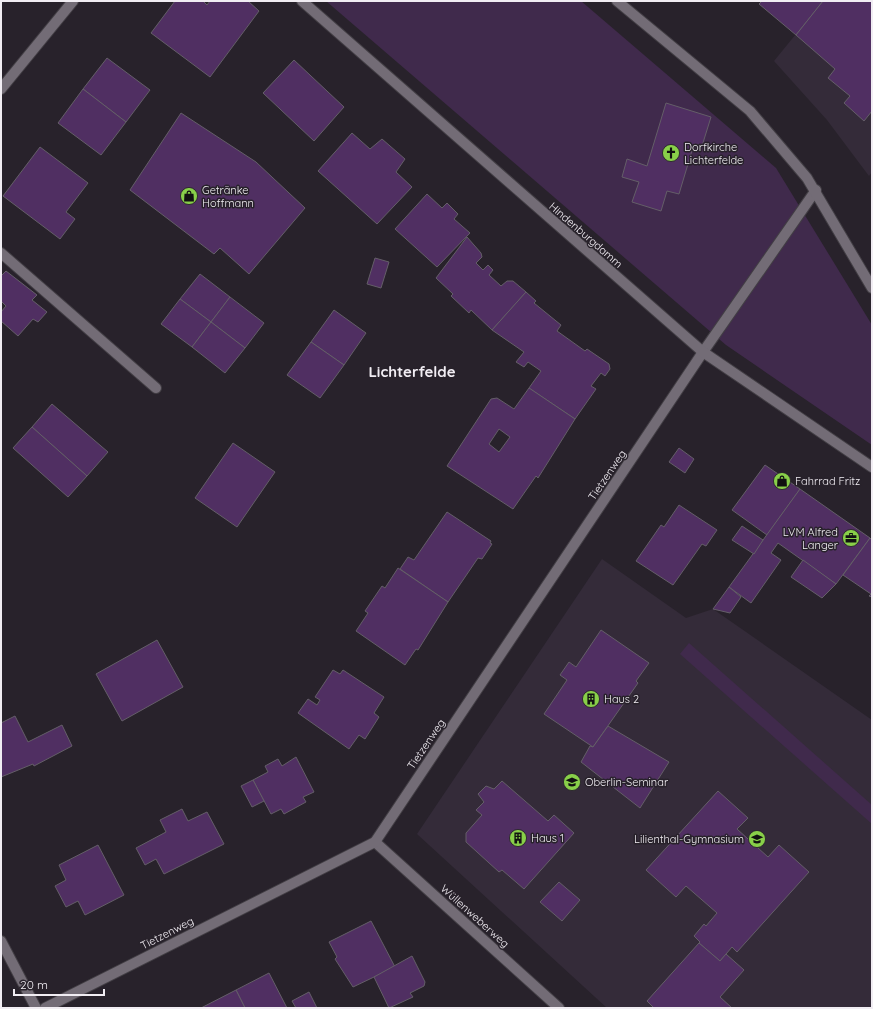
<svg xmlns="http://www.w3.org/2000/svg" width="873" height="1009" font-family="Quicksand,sans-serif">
<rect width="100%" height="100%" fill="#28222b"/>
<g fill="#342b39">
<polygon points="823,1 872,1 872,172 869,176 827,120 774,61"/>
<polygon points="602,559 686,618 713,609 872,720 872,1008 607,1008 417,834"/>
</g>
<g fill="#402a4c">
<polygon points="326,1 581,1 776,168 872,325 872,445 726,345"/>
<polygon points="689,643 872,805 872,824 680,654"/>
</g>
<g fill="#502f62" stroke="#645e68" fill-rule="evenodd">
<polygon points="175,1 203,1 207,5 210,1 248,1 259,11 210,77 151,33"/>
<polygon points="762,1 823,1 796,35 759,4"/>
<polygon points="823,1 872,1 872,111 864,121 844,103 850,96 828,78 835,69 796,35"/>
<polygon points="107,58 150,90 126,122 83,89"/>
<polygon points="294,60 344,107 314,141 263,93"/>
<polygon points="83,89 126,122 101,155 58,123"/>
<polygon points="666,103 711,117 702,146 694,144 679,194 667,191 661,211 632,202 639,182 622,177 627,159 647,166"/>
<polygon points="181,113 256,162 305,208 249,274 220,248 214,254 130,190"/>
<polygon points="352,133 370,149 382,139 405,159 396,172 412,187 377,224 318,171"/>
<polygon points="40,147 88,183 66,212 75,219 60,239 3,196"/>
<polygon points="427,194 442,208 447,203 458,214 454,219 470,233 437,267 395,229"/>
<polygon points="467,237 481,253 482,257 476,263 483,270 488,265 493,270 489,275 501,286 507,281 513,281 526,292 492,330 471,310 469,313 451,296 453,294 436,278"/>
<polygon points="375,258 389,262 381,288 367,284"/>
<polygon points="6,271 37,295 32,300 47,312 38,322 33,319 18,336 1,321 1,312 6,306 1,301 1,276"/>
<polygon points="200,274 230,297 211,322 180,299"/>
<polygon points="526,292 536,301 534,303 561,325 557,331 585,351 587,349 609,364 610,369 605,376 601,373 591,386 596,389 575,419 529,388 541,371 528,362 524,367 516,362 524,352 492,330"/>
<polygon points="230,297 264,323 245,348 211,322"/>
<polygon points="180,299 211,322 192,347 161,324"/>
<polygon points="334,310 366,333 344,365 311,342"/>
<polygon points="211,322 245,348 225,373 192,347"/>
<polygon points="311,342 344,365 320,398 287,375"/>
<path d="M529,388L575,419L538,478L536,476L513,509L447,466L491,399L497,398L514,409ZM499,429L510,437L499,452L489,444Z"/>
<polygon points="52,404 108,452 87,476 32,427"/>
<polygon points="32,427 87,476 68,497 13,448"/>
<polygon points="233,443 275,472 237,527 195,498"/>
<polygon points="679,448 694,459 685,473 669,462"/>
<polygon points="765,465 800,489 767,535 732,510"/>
<polygon points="800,489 870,538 836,584 778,543 771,553 781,560 751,603 729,587"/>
<polygon points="679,505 717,530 706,546 702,544 673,585 636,561 661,525 664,527"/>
<polygon points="447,512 491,541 490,543 492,544 482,559 478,558 448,602 400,569 408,557 414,560"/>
<polygon points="742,526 763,540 754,554 732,540"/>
<polygon points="870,538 872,540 872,597 869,596 871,594 843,575"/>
<polygon points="803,560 836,584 822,598 791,577"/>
<polygon points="398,568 448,602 418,650 416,649 405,665 356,631 368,613 365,611 382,586 385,588"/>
<polygon points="729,587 741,597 730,613 713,609"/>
<polygon points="601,630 649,663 636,681 638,683 593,747 544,714 567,680 560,675 569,662 576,667"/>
<polygon points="157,640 183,687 122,721 96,674"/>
<polygon points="333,670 340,674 343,670 384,697 374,713 379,717 365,739 359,735 349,749 298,713 308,699 317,705 320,700 315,697"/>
<polygon points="15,716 28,742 62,725 72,746 34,766 33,764 1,777 1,723"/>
<polygon points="608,726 669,762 640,808 581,762 590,746 593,747"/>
<polygon points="296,757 314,792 303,797 306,802 284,814 281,809 271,814 253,780 268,772 265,766 278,759 282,766"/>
<polygon points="253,780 264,801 252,807 241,786"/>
<polygon points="502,781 548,821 554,815 574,833 524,889 502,870 499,872 466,842 466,833 482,815 476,810 484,802 478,794 486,786 494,789"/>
<polygon points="718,791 748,818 737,829 768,857 779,845 809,872 737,952 732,947 720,961 699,943 700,942 694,936 704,924 706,926 717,913 686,886 676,897 646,870"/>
<polygon points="182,809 188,821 207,812 224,844 164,874 156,859 145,865 136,848 166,832 160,820"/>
<polygon points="98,845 124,895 85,915 78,901 66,907 55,886 66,880 59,865"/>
<polygon points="559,882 580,900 562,921 540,902"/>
<polygon points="371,921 395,967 353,987 335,959 337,957 329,942"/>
<polygon points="699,943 720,961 726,954 744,970 720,997 732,1008 654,1008 647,1001"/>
<polygon points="412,956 425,982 424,986 410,993 413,997 389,1008 374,977"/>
<polygon points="269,973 287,1008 245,1008 236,990"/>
<polygon points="236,990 245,1008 201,1008"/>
<polygon points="309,992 317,1008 296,1008 292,1001"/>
</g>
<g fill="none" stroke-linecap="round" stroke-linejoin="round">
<g stroke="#423e44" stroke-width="12">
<g id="service">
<polyline points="1,253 156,388"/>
<polyline points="703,352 816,190"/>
</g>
</g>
<g stroke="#423e44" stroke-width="12">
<g id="minor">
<polyline points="1,89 73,1"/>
<polyline points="375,842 559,1008"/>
<polyline points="1,941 36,1008"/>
<polyline points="45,1008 375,842 703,352"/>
</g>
</g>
<g stroke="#423e44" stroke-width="12">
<g id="secondary">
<polyline points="302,1 703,352 872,467"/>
<polyline points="617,1 750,111 807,178 872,288"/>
</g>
</g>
<use href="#service" stroke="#736c76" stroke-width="10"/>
<use href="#minor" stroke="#736c76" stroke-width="10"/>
<use href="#secondary" stroke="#736c76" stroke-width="10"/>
</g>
<defs>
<g id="church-disc" transform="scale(0.9)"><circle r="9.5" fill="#88cf49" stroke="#28222b"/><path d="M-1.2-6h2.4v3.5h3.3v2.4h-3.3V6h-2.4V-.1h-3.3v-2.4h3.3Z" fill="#111"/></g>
<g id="shop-disc" transform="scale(0.9)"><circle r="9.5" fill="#88cf49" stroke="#28222b"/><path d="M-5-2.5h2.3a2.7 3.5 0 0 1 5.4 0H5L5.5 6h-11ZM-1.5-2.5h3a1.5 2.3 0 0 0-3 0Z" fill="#111"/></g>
<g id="office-disc" transform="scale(0.9)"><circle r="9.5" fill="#88cf49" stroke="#28222b"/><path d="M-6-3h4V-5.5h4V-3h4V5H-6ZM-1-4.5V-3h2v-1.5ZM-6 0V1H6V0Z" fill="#111"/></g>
<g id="building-disc" transform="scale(0.9)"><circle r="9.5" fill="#88cf49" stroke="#28222b"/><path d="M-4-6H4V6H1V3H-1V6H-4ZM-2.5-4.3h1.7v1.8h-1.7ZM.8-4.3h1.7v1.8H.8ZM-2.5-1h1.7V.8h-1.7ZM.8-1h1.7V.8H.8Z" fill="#111"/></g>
<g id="school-disc" transform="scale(0.9)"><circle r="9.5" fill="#88cf49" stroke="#28222b"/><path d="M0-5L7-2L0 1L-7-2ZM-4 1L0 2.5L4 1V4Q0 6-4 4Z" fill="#111"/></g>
</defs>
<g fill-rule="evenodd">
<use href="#church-disc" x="671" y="153"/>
<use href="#shop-disc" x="189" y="196"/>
<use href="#shop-disc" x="782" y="481"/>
<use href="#office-disc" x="851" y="538"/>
<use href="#building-disc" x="591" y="699"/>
<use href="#school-disc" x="572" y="782"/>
<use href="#building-disc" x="518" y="838"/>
<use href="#school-disc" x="757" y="839"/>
</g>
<g text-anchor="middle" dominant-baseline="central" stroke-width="3" stroke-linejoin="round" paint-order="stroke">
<g font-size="11" fill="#f1edf3" stroke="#28222b" text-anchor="start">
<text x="684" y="147">Dorfkirche<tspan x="684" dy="13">Lichterfelde</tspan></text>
<text x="202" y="190">Getränke<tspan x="202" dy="13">Hoffmann</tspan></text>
<text x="795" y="481">Fahrrad Fritz</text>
<text x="838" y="532" text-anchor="end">LVM Alfred<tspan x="838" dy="13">Langer</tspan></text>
<text x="604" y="699">Haus 2</text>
<text x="585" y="782">Oberlin-Seminar</text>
<text x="531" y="838">Haus 1</text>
<text x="744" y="839" text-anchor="end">Lilienthal-Gymnasium</text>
</g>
<g font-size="11" fill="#f1edf3" stroke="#28222b">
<text transform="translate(586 235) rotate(41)">Hindenburgdamm</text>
<text transform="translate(607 475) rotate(-56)">Tietzenweg</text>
<text transform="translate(426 744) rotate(-56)">Tietzenweg</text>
<text transform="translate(475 916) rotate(42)">Wüllenweberweg</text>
<text transform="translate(167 933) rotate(-27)">Tietzenweg</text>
</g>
<g font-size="15" font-weight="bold" fill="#f1edf3" stroke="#28222b">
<text x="412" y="371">Lichterfelde</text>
</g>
</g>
<rect width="873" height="1009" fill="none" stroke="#f1edf3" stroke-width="4"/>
<path d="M14 989v6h90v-6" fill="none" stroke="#f1edf3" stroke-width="2"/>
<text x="20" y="989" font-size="12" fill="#f1edf3" stroke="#28222b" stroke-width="3" paint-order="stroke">20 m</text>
</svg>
